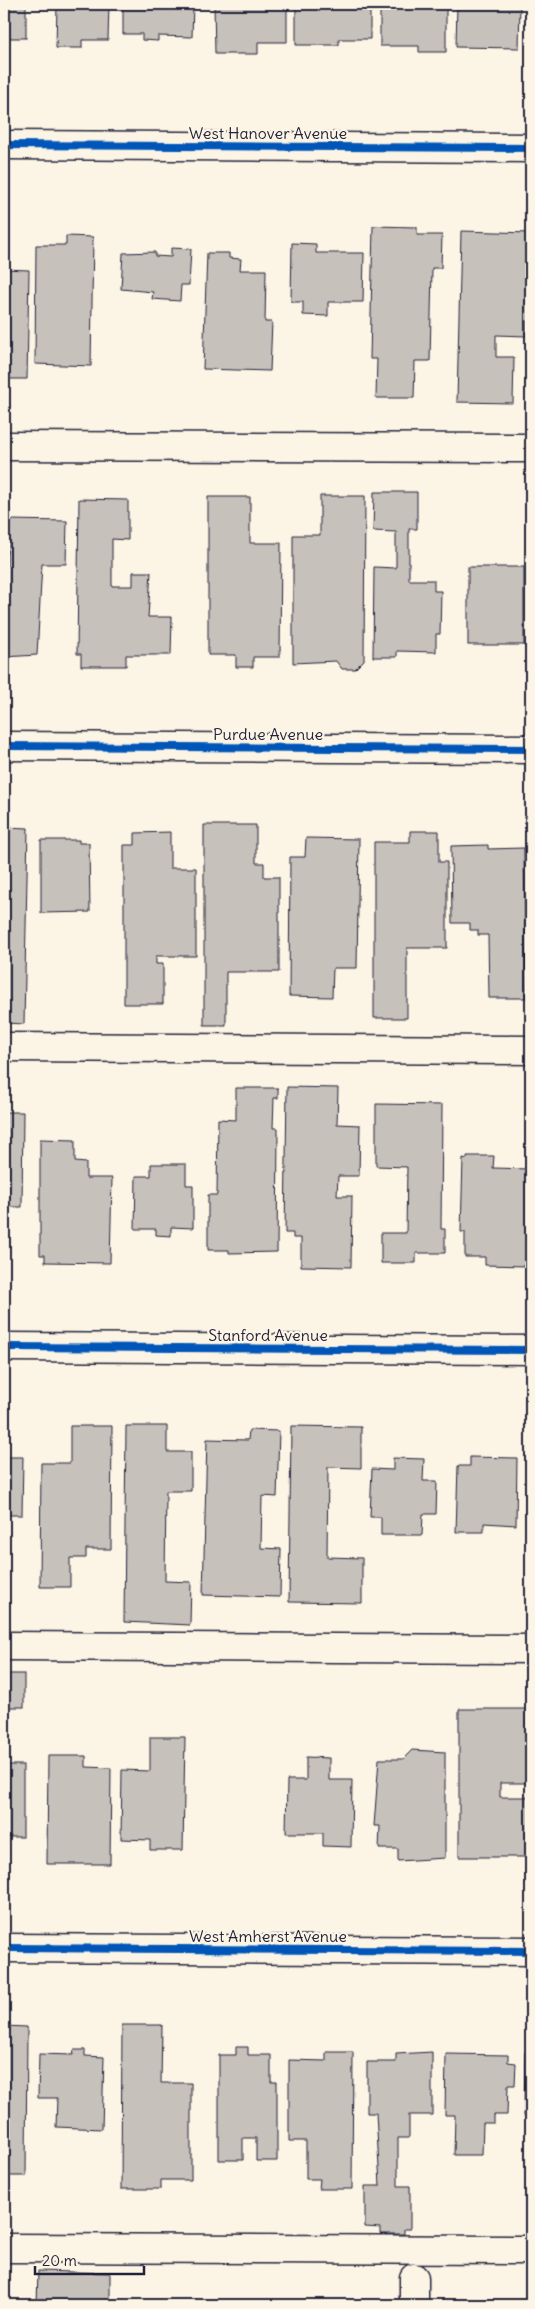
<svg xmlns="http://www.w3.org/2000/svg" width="535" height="2309" font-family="Delius,sans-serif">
<rect width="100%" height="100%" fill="#fcf5e5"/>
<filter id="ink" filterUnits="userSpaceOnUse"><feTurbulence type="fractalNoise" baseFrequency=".02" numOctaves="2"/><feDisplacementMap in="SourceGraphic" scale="10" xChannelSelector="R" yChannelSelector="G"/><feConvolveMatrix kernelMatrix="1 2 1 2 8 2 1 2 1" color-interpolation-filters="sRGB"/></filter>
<g filter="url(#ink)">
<g fill="#c6c1bb" stroke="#22223b">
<rect x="4" y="4" width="22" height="34"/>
<polygon points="57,4 109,4 108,40 82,40 82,48 56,48"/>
<polygon points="123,4 193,4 192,37 158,36 158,41 142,40 142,34 123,34"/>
<polygon points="214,4 287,4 287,42 258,42 258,54 215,54"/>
<polygon points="296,4 370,4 370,39 339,39 339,45 296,45"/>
<polygon points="380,4 446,4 446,52 419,52 419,46 380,46"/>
<polygon points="457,4 520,4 519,48 456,47"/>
<polygon points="373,226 417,227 417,235 442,235 441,268 432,268 430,361 415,361 414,398 376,398 377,359 370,359"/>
<polygon points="461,231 531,233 531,321 527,321 527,336 496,335 496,357 514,357 513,403 457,402"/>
<polygon points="66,236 93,237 91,366 35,364 36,245 66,245"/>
<polygon points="292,243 316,244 316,253 364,253 363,302 328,302 328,316 303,315 303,302 291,302"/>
<polygon points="171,248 191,249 189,285 181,285 180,301 152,299 153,292 121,289 123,253 155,252 155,256 171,257"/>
<polygon points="207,253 229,253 229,258 241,259 240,270 266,270 265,322 272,322 270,371 203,369"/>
<polygon points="4,269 29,270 27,379 4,379"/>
<polygon points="374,492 417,492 417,529 409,529 409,580 434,580 434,591 441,591 440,634 436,634 436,652 397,651 397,657 373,657 374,567 396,568 396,532 373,531"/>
<polygon points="320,496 365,496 364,660 355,669 342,669 336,661 293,663 293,535 320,535"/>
<polygon points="208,497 250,497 250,543 281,543 280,657 253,657 253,667 236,667 236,655 208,655"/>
<polygon points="79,499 128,500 128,540 112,539 112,586 133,586 133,572 151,572 148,617 172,617 171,655 126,655 126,666 81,666 81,654 77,654"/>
<polygon points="8,520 67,521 66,564 42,564 37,655 4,657 4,566 7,566"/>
<rect x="468" y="567" width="56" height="78"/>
<polygon points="204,825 256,825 256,863 264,863 264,877 279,877 279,972 226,972 226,1025 204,1025"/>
<polygon points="4,827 28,828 24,1024 4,1023"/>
<polygon points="410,831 439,831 439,862 447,862 447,948 407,948 407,1018 374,1018 374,842 410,842"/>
<polygon points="170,832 170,868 196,868 196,956 156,956 156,964 163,964 163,1004 124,1004 124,845 135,845 135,833"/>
<polygon points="306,838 359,839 357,968 333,968 332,997 289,996 290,857 305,857"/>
<polygon points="41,840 79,840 79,843 89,843 90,912 41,913"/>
<polygon points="488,845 488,849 524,848 526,998 489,998 488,935 478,935 478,930 470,930 470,923 452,923 451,846"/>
<polygon points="287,1087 338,1088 337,1124 360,1125 359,1176 338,1176 337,1196 352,1196 351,1267 301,1266 301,1238 293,1238 293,1233 285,1233"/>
<polygon points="236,1088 278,1088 278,1098 274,1098 273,1128 278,1128 277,1252 229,1253 229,1250 208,1250 208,1195 217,1195 218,1119 236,1120"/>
<polygon points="376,1104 442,1105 441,1229 445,1229 445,1253 416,1253 416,1263 381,1263 381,1233 406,1233 407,1167 376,1166"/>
<polygon points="4,1112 23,1112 22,1207 4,1207"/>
<polygon points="40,1139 75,1140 75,1162 86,1163 86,1178 112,1178 110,1263 45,1262 45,1255 40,1255"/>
<polygon points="467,1156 494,1156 493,1168 529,1169 527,1266 485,1265 485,1257 465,1257 465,1232 461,1232 463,1158 467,1159"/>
<polygon points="151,1164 186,1164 186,1185 193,1185 193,1228 171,1227 171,1236 156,1235 156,1229 135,1229 136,1176 151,1176"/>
<polygon points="70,1426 112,1426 111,1549 86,1549 86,1558 70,1558 70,1587 40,1587 41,1463 70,1463"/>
<polygon points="126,1426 167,1426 167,1452 191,1452 191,1491 166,1491 165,1581 191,1582 190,1625 124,1622"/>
<polygon points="291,1426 361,1427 361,1468 328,1467 327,1557 362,1558 362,1603 289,1602"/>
<polygon points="249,1430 279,1431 277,1497 262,1496 261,1548 281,1549 280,1597 203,1595 207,1439 248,1440"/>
<polygon points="4,1457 23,1457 22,1515 4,1515"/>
<polygon points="470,1457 517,1458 516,1525 484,1523 484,1532 456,1532 458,1466 470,1466"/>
<polygon points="393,1458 424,1459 423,1481 437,1481 436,1514 423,1514 422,1535 381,1535 381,1517 370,1517 372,1469 393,1470"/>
<rect x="4" y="1674" width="20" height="33"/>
<polygon points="459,1709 528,1709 528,1783 500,1783 500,1797 530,1797 530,1857 459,1857"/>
<polygon points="150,1737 185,1737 183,1850 150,1850 150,1840 121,1839 122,1770 150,1771"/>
<polygon points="412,1750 445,1752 445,1858 398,1861 398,1849 379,1849 380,1826 374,1826 379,1759 403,1759"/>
<polygon points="48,1756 86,1756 86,1767 111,1768 110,1864 47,1864"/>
<polygon points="306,1757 329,1758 329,1780 352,1780 351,1847 323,1846 323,1833 286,1833 287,1780 306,1780"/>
<rect x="4" y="1765" width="19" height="72"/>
<polygon points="122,2025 162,2025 161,2083 191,2083 191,2180 161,2180 161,2189 121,2189"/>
<polygon points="4,2026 27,2027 26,2176 4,2176"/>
<polygon points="236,2047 248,2047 248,2055 271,2055 271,2082 277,2082 277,2161 256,2161 256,2138 243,2138 243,2160 219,2160 219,2055 236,2055"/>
<polygon points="74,2050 85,2050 85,2056 104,2057 102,2129 56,2127 57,2098 38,2098 39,2054 73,2055"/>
<polygon points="326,2052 353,2052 352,2189 319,2189 320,2179 306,2179 306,2141 289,2141 289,2060 326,2061"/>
<polygon points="432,2052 432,2115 409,2115 409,2138 398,2138 398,2186 410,2186 410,2229 404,2229 404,2234 381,2234 381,2228 365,2227 365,2186 380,2186 376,2113 367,2113 367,2062 396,2062 396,2054"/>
<polygon points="525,2052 531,2052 531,2116 524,2116"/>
<polygon points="446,2054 508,2055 508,2062 516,2063 515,2085 508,2085 507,2115 494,2115 494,2123 483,2123 482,2155 454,2155 455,2115 445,2115"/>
<polygon points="38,2271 110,2273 110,2305 37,2305"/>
</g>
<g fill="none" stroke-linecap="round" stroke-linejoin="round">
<g stroke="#22223b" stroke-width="31">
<g id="minor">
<polyline points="4,145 531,148"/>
<polyline points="4,446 531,448"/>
<polyline points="4,746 531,749"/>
<polyline points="4,1047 531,1050"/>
<polyline points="4,1347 531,1350"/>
<polyline points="4,1646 531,1649"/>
<polyline points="4,1948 531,1951"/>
<polyline points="4,2248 531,2250"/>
<polyline points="414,2278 414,2305"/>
</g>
</g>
<use href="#minor" stroke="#fcf5e5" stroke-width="28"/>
<g stroke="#fcf5e5" stroke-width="11">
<g id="cycleway">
<polyline points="4,145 531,148"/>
<polyline points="4,746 531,749"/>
<polyline points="4,1347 531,1350"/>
<polyline points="4,1948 531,1951"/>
</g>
</g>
<use href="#cycleway" stroke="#0057b8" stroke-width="8"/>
</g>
</g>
<g text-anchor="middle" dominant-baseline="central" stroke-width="4.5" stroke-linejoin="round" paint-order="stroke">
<g font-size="16" fill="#22223b" stroke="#fcf5e5">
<text x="268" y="133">West Hanover Avenue</text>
<text x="268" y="734">Purdue Avenue</text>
<text x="268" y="1335">Stanford Avenue</text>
<text x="268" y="1936">West Amherst Avenue</text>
</g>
</g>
<rect width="535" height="2309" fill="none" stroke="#fcf5e5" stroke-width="20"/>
<rect x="10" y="10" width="515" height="2289" fill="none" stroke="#22223b" stroke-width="2" filter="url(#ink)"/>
<path d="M35 2266v8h109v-8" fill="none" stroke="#22223b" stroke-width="2.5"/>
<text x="42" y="2266" font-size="15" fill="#22223b" stroke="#fcf5e5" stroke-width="4" paint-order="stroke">20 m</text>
</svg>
